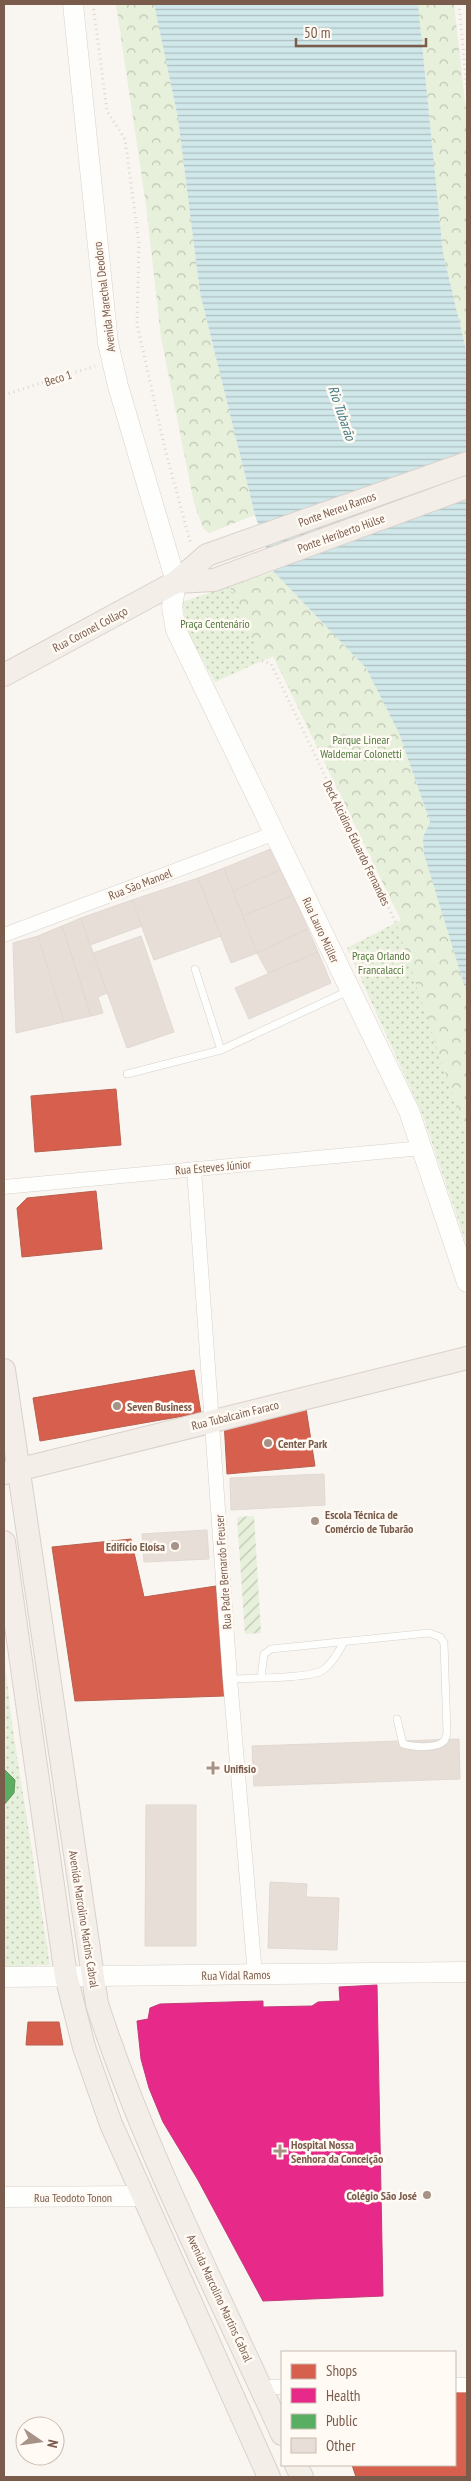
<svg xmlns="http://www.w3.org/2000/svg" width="471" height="2481" font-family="'PT Sans Narrow',sans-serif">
<defs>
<pattern id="grass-dots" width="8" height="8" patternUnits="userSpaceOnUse" patternTransform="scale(1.25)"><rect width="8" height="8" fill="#e7f0db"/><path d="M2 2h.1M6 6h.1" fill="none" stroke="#c0c6b4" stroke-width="1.8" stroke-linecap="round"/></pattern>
<pattern id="forest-crowns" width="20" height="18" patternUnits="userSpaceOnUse" patternTransform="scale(1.25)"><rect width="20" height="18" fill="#e7f0db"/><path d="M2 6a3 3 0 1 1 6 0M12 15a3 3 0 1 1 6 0" fill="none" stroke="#c0c6b4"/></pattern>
<pattern id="garden-furrows" width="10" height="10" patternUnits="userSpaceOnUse" patternTransform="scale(1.25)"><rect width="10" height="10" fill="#e7f0db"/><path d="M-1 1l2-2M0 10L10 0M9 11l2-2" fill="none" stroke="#c0c6b4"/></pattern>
<pattern id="water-rules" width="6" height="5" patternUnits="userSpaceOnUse" patternTransform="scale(1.25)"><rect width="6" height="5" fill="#d0e8ea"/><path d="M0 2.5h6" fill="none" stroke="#aebfc0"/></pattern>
</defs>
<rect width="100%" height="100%" fill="#f9f5f0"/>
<g fill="url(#grass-dots)">
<polygon points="274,572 423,837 467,994 467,1246 423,1116 347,948 401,920 273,656 215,682 188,633 182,602"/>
<polygon points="4,1657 13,1731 50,1965 4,1967"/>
</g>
<g fill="url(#forest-crowns)">
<polygon points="116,4 154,4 178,117 200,293 255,515 209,533 203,528 194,503 161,337 146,205"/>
<polygon points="418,4 454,4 467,119 467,354 443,253"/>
<polygon points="274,572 366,668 399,733 430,822 423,837 424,854 467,994 467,1139 396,923 401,920 274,656 262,661 230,587"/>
</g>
<polygon fill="url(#garden-furrows)" points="254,1516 261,1633 245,1634 237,1517"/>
<polygon fill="url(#water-rules)" points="154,4 418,4 443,253 467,354 467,994 424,854 423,837 430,822 399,733 366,668 274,572 255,515 200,293 178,118"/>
<g fill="#d6604d" stroke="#ba5f4d">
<polygon points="116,1089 121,1145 35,1152 31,1096"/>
<polygon points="96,1191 102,1249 22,1257 17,1208 27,1198"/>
<polygon points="194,1370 201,1413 40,1441 33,1398"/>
<polygon points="305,1402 315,1466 227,1474 224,1421"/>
<polygon points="131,1539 144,1597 216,1586 224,1696 75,1701 52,1547"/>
<polygon points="28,2022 59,2022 63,2045 26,2045"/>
<polygon points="455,2391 467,2391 467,2477 356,2477 352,2465 455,2465"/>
</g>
<polygon fill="#e7298a" stroke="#c63878" points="377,1985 383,2296 263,2301 198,2180 163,2122 149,2088 141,2059 137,2021 148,2019 150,2008 160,2004 263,2001 263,2007 312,2006 318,2002 340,2001 339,1987"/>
<polygon fill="#5aae61" stroke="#64955b" points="4,1769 15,1780 14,1793 4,1805"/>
<g fill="#e6ded7" stroke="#e2d8d2">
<polygon points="273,848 282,869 233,891 224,868"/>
<polygon points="224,868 257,953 231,963 198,878"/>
<polygon points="282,869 293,895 243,916 233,891"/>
<polygon points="198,878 221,936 154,960 132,900"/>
<polygon points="293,895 308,929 257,953 243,916"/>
<polygon points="132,900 142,926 90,945 81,918"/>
<polygon points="81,918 107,993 98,997 103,1013 91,1016 62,926"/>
<polygon points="62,926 91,1016 64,1022 38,936"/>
<polygon points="308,929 318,952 268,973 257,953"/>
<polygon points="38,936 64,1022 16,1033 13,943"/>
<polygon points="141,936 174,1032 127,1048 93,953"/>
<polygon points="318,952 331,983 249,1019 235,988"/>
<polygon points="324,1474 325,1505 231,1510 230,1478"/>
<polygon points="207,1530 209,1559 144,1562 142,1534"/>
<polygon points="459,1739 460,1779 254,1786 252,1746"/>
<polygon points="146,1805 196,1805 196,1946 145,1946"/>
<polygon points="270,1882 307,1884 306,1897 339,1898 337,1950 268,1948"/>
</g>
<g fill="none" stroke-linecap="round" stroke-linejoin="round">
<g stroke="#d7d1cb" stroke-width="8">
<g id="lane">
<polyline points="195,969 221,1050"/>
<polyline points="127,1074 221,1050 348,991"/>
<path d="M261,1677L264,1654L271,1649L429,1633L440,1637L444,1643L447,1733C446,1736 446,1739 444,1741C437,1749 412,1747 403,1744L397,1719"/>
<path d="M230,1679C249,1678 310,1679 323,1670C333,1663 338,1652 344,1642"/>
</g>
</g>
<g stroke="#d7d1cb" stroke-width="15">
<g id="street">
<polyline points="4,935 275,833"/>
<polyline points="194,1169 230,1679 255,1975"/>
<polyline points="4,1187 422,1148"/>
<polyline points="455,2385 467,2385"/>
<polyline points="261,2387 282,2387"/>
</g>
</g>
<g stroke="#d9d2cb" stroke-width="21">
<g id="secondary">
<polyline points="73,4 108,343 118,386 176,582 172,607 176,630 409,1111 467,1282"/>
<polyline points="4,1977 467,1972"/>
<polyline points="4,2197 142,2196"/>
</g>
</g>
<g stroke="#dad1cc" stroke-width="24">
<g id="primary">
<polyline points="176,582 214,580 467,487"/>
<polyline points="4,675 176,582 207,555 467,463"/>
<path d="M4,1370L97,2004C145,2152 218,2292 282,2434"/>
<polyline points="5,1473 467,1358"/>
<polyline points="4,1542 66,1976 84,2047 111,2124 269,2477"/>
<polyline points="296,2465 302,2477"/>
</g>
</g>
<g stroke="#dcd5d0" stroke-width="3" stroke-dasharray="1 4" stroke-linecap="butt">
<polyline points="93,4 107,111 125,139 139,243 137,324 165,449 191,545"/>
<polyline points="459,4 467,91"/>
<polyline points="4,395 95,366"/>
<polyline points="262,661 271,664 396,923"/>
</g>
<use href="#lane" stroke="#fefefd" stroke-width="7"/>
<use href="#street" stroke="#fefefd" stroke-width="14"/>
<use href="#secondary" stroke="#fefefd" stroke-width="20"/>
<use href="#primary" stroke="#f3eee8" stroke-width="22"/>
</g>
<g fill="#a69286" stroke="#fffaf3" stroke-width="2">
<circle cx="117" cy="1406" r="5"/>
<circle cx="268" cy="1443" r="5"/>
<circle cx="315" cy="1521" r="5"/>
<circle cx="175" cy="1546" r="5"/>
<path d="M210.5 1760.5h5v5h5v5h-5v5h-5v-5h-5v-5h5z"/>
<path d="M277.5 2143.5h5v5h5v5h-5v5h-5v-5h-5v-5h5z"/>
<circle cx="427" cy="2195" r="5"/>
</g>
<g text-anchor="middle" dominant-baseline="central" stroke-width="5" stroke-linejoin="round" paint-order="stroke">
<g font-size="12" fill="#7a5c4d" stroke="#fffaf3">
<text transform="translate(104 297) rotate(-97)">Avenida Marechal Deodoro</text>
<text transform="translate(58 378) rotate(-18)">Beco 1</text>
<text transform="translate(337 509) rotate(-20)">Ponte Nereu Ramos</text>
<text transform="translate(341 533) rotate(-20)">Ponte Heriberto Hülse</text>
<text transform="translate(90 629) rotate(-28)">Rua Coronel Collaço</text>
<text transform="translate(357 843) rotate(64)">Deck Alcidino Eduardo Fernandes</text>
<text transform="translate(140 884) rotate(-21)">Rua São Manoel</text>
<text transform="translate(321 930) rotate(65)">Rua Lauro Müller</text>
<text transform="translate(213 1167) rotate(-5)">Rua Esteves Júnior</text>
<text transform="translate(235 1415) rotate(-14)">Rua Tubalcaim Faraco</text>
<text transform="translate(223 1572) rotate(-94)">Rua Padre Bernardo Freuser</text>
<text transform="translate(84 1919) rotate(81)">Avenida Marcolino Martins Cabral</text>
<text transform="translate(236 1975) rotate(-1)">Rua Vidal Ramos</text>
<text x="73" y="2197">Rua Teodoto Tonon</text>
<text transform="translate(220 2298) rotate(65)">Avenida Marcolino Martins Cabral</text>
</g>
<g font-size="12" fill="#537a41" stroke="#fffaf3">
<text x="215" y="623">Praça Centenário</text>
<text x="361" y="739">Parque Linear<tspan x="361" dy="14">Waldemar Colonetti</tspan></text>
<text x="381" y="955">Praça Orlando<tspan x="381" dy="14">Francalacci</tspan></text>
</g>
<g font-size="12" font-weight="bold" fill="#7a5c4d" stroke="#fffaf3" text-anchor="start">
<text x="127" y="1406">Seven Business</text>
<text x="278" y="1443">Center Park</text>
<text x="325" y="1514">Escola Técnica de<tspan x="325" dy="14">Comércio de Tubarão</tspan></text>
<text x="165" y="1546" text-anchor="end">Edifício Eloísa</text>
<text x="224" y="1768">Unifisio</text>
<text x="291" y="2144">Hospital Nossa<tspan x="291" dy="14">Senhora da Conceição</tspan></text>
<text x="417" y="2195" text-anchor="end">Colégio São José</text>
</g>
<g font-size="14" font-style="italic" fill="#437c86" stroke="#fffaf3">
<text transform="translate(342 413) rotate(71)">Rio Tubarão</text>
</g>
</g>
<rect width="471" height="2481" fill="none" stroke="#7a5c4d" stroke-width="10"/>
<rect x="281" y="2351" width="175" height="115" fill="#fffaf3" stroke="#cabbb1"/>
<rect x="291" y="2364" width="25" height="15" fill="#d6604d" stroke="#cabbb1"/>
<text x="326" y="2376" font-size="15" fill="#7a5c4d">Shops</text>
<rect x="291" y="2388" width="25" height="15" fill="#e7298a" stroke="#cabbb1"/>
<text x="326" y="2401" font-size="15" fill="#7a5c4d">Health</text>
<rect x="291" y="2414" width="25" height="15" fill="#5aae61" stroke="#cabbb1"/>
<text x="326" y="2426" font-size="15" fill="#7a5c4d">Public</text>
<rect x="291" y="2438" width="25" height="15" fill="#e6ded7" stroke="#cabbb1"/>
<text x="326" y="2451" font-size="15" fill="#7a5c4d">Other</text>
<g transform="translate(40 2441) rotate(103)"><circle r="24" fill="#fffaf3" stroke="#cabbb1"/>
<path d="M0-4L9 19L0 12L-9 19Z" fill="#a69286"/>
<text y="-8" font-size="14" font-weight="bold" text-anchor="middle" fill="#7a5c4d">N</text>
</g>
<path d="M296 38v8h130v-8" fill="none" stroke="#7a5c4d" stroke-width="2.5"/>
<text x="304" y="38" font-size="15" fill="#7a5c4d" stroke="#fffaf3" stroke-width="4" paint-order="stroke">50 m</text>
</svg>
